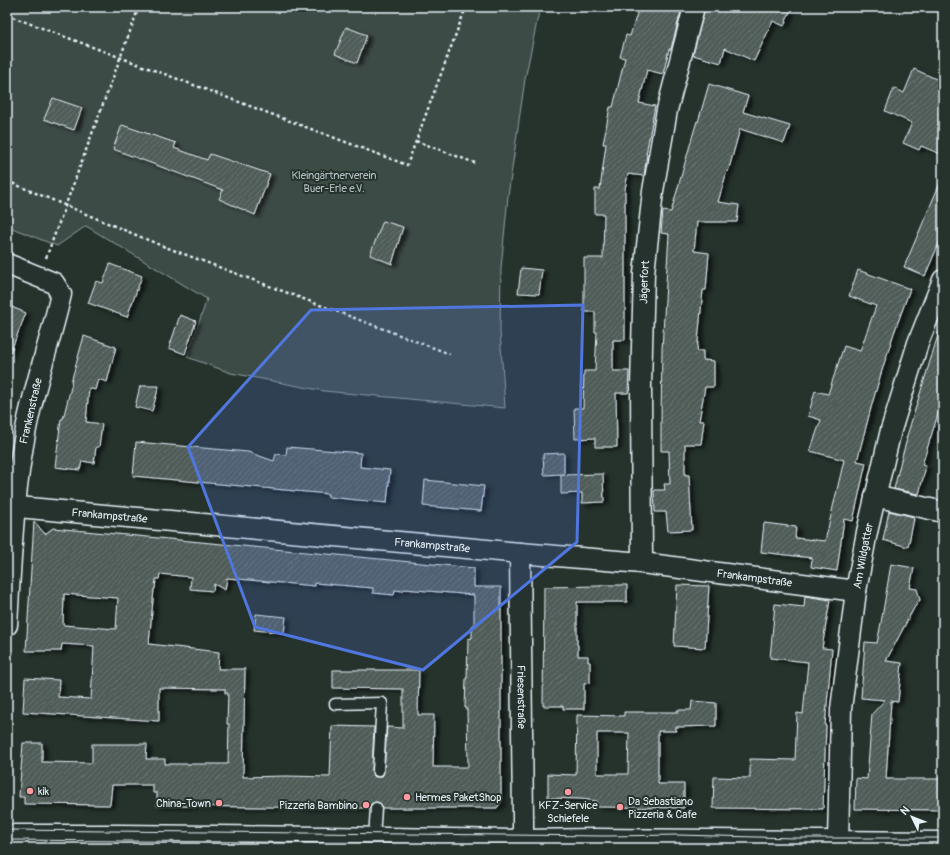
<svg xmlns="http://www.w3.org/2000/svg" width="950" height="855" font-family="Pangolin,sans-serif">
<defs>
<pattern id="building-hatch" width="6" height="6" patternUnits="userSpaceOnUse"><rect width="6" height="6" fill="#505c59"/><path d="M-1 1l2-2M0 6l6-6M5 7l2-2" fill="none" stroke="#697472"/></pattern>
<filter id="shadow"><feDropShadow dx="4.5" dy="2.5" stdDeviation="2" flood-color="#0009"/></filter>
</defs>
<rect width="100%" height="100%" fill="#26332d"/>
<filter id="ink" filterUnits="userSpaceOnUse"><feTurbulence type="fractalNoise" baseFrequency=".025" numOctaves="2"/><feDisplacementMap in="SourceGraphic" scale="8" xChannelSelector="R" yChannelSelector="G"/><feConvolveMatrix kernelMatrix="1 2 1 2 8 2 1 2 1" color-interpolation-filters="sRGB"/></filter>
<g filter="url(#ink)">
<polygon fill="#3e4b47" stroke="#939ea0" points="7,7 540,7 525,79 508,196 501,268 500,331 505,408 324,391 231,373 187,357 207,299 86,226 57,246 7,226"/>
<g fill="url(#building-hatch)" stroke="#e8f1f8" fill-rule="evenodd" filter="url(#shadow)">
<polygon points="639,7 682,7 671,49 669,49 663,74 647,70 639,103 655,106 646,154 647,154 644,176 628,174 625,189 625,340 613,340 613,371 629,371 628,393 616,393 617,447 595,447 595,438 575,439 574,408 583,408 584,371 595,371 597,332 595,332 595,312 584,312 584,258 603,258 604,214 595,214 595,189 600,189 606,144 603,144 610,107 613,107 625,58 620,57 626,35 630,36"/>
<polygon points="705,7 792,7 784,26 773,21 754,61 725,48 721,63 693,55"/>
<polygon points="346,27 367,35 357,63 335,54"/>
<polygon points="914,69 943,82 943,155 921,146 919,150 903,143 912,123 885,111 894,88 904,93"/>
<polygon points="709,84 748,96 743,112 790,126 784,143 740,129 728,172 727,171 718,202 739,205 737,222 697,222 694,251 709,253 706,290 703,290 697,351 703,351 703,360 714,361 714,387 705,387 699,421 704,421 701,444 685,444 685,475 689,475 692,530 668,531 666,512 655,512 654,490 665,490 664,484 670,484 669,451 661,451 661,421 662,349 669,234 661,233 663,211 671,212 694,131 697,121 698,122"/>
<polygon points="53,98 82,108 74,130 44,119"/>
<polygon points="122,125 176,143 174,148 207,160 210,154 270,174 255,215 219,199 223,190 113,149"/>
<polygon points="943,176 943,234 925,276 904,267"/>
<polygon points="383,221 403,227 392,264 370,255"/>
<polygon points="110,264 142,276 127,317 88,303 96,281 103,283"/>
<polygon points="521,268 542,270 539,294 518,293"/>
<polygon points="858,270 910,289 894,333 883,367 872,404 857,461 866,463 853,521 844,519 837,571 811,567 812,558 761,552 764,523 796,527 795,538 825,541 844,460 810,451 821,420 808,416 815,391 828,394 844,346 860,351 876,306 849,296"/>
<polygon points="7,305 26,313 8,358 7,358"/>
<polygon points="180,315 196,321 185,354 169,348"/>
<polygon points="939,332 943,333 943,398 922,465 926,466 919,494 894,489 901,460 907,439 906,439"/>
<polygon points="84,336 116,347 107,382 98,379 95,390 89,388 86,422 102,424 99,447 96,447 94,463 82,461 80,470 55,467 61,419 63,419 72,383 71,382"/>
<polygon points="140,386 159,386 152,411 135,407"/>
<polygon points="136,442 248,452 274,461 276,454 286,455 287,447 361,453 360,467 390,470 387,503 328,497 328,494 133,476"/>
<polygon points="564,453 564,474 544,475 543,454"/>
<polygon points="603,474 604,502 582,503 582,493 561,494 561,475"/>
<polygon points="425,480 484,486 481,511 423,506"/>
<polygon points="889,511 914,517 913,519 914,519 908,547 883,540"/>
<path d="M34,521L45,534L53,528L474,568V587H501V802L497,808H382L380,803L376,802L371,804L369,808L157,806V793H153V785H112L110,805L24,804V797H19L23,743H42V762L92,763V744H147L146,759H165V764H228L229,724H227L228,693H225V689L159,688V721L23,712L25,678L59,680L58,697L91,699L94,646L62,644L61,651H26ZM160,574L191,577L190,589L213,591L214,584L225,590L227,578L315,586V583L373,588V593L394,595L395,590L403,591L404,589L474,595V626H472V638L468,639L467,678H466L465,708H467L468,767H433L434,715H418L419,670H333V688L403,689V728L387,727L384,771L383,775L381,777H375L372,774V771L374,727L332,726L330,777L286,776L243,777L245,669H218L219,652L149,644L154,589H155L156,579H159ZM64,594L118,598L116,629L63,625Z"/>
<polygon points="891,564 914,568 910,588 917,589 920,600 914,608 886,661 902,663 898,702 891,701 886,779 943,779 943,810 855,809 856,778 867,779 872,714 885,700 861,698 865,642 877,643 881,623"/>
<polygon points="601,585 627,585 627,602 577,602 577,645 578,645 578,656 588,656 588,662 590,662 590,683 584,684 584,709 563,709 563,706 543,706 544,587 601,586"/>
<polygon points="677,585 709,586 705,648 674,646"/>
<polygon points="805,596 830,600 822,648 832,649 825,726 826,726 823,809 713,808 714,777 750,778 750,759 795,760 797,713 803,714 808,662 770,658 775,604 804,607"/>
<polygon points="256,614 286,617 284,633 254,630"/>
<path d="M692,701L716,703V726L675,727L677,731H658V784H684V808L597,807V801L581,799L548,798V774L576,775L577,715L624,716V712H678L677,710H691ZM597,733H629L628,774H597Z"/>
</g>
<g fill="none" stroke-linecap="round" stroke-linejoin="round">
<g stroke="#e8f1f8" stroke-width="13">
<g id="lane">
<polyline points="335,704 382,703 378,771"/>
<polyline points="374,838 376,808"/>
</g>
</g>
<g stroke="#e8f1f8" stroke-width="23">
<g id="street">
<path d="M7,264L54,283L61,294C51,339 35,383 26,429C13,494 11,560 7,625"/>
<polyline points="875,496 943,512"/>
<path id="s1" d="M7,506L520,553L642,563L856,591"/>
<path id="s2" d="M520,553L523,819V841"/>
<path id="s3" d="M642,563L641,385L644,273L653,191L667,110L694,7"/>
<path id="s4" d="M838,842L841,709L856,591L867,532L891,430L918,343L943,280"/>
</g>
</g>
<g stroke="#e8f1f8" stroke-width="25">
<polyline id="secondary" points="7,836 119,836 325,838 523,841 595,840 943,843"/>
</g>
<g stroke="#e8f1f8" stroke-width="2.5" stroke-dasharray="3 3" stroke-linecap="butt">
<polyline points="7,15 407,165 466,7"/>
<polyline points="416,141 475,163"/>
<polyline points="7,181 160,245 450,354"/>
<polyline points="46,258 139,7"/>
</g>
<use href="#lane" stroke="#26332d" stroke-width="10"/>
<use href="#street" stroke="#26332d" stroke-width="20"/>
<use href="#secondary" stroke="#26332d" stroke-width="22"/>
<g stroke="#e8f1f8" stroke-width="1">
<polyline points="7,830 606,836 678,835 795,838 943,838"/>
<polyline points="7,840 943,848"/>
</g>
</g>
</g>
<path fill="#5077e0" fill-opacity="0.2" stroke="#5077e0" stroke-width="3" stroke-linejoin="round" d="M583,305L577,542L423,670L255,627L188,447L311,310Z"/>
<g fill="#ff9aa2" stroke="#26332d" stroke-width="1.5">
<circle cx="30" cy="791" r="4"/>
<circle cx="568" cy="792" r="4"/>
<circle cx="407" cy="797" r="4"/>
<circle cx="219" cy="803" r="4"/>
<circle cx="366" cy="805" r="4"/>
<circle cx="620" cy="807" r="4"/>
</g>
<g text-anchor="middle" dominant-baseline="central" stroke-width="4" stroke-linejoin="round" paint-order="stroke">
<g font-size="11" fill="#b5bfc3" stroke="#26332d">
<text x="334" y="175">Kleingärtnerverein<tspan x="334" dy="13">Buer-Erle e.V.</tspan></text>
</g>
<g font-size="11" fill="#e8f1f8" stroke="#26332d">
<text stroke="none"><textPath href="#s3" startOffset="281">Jägerfort</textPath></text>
<text transform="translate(31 411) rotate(-77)">Frankenstraße</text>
<text stroke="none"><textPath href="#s1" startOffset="103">Frankampstraße</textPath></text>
<text stroke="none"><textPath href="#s1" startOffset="427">Frankampstraße</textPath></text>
<text stroke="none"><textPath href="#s4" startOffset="288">Am Wildgatter</textPath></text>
<text stroke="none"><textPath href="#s1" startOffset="751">Frankampstraße</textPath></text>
<text stroke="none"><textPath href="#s2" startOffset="144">Friesenstraße</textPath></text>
</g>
<g font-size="11" fill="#e8f1f8" stroke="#26332d" text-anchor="start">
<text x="38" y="791">kik</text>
<text x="415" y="797">Hermes PaketShop</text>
<text x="628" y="801">Da Sebastiano<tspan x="628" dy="13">Pizzeria &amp; Cafe</tspan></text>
<text x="211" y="803" text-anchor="end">China-Town</text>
<text x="358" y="805" text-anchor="end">Pizzeria Bambino</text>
<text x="568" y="805" text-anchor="middle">KFZ-Service<tspan x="568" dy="13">Schiefele</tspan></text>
</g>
</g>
<rect width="950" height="855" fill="none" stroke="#26332d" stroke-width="24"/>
<rect x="12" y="12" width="926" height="831" fill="none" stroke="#e8f1f8" stroke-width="1.5" filter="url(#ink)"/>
<g transform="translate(912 817) rotate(313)" stroke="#26332d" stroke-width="3" paint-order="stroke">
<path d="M0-3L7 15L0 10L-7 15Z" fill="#e8f1f8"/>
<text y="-6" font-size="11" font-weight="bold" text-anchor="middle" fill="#e8f1f8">N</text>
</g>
</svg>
